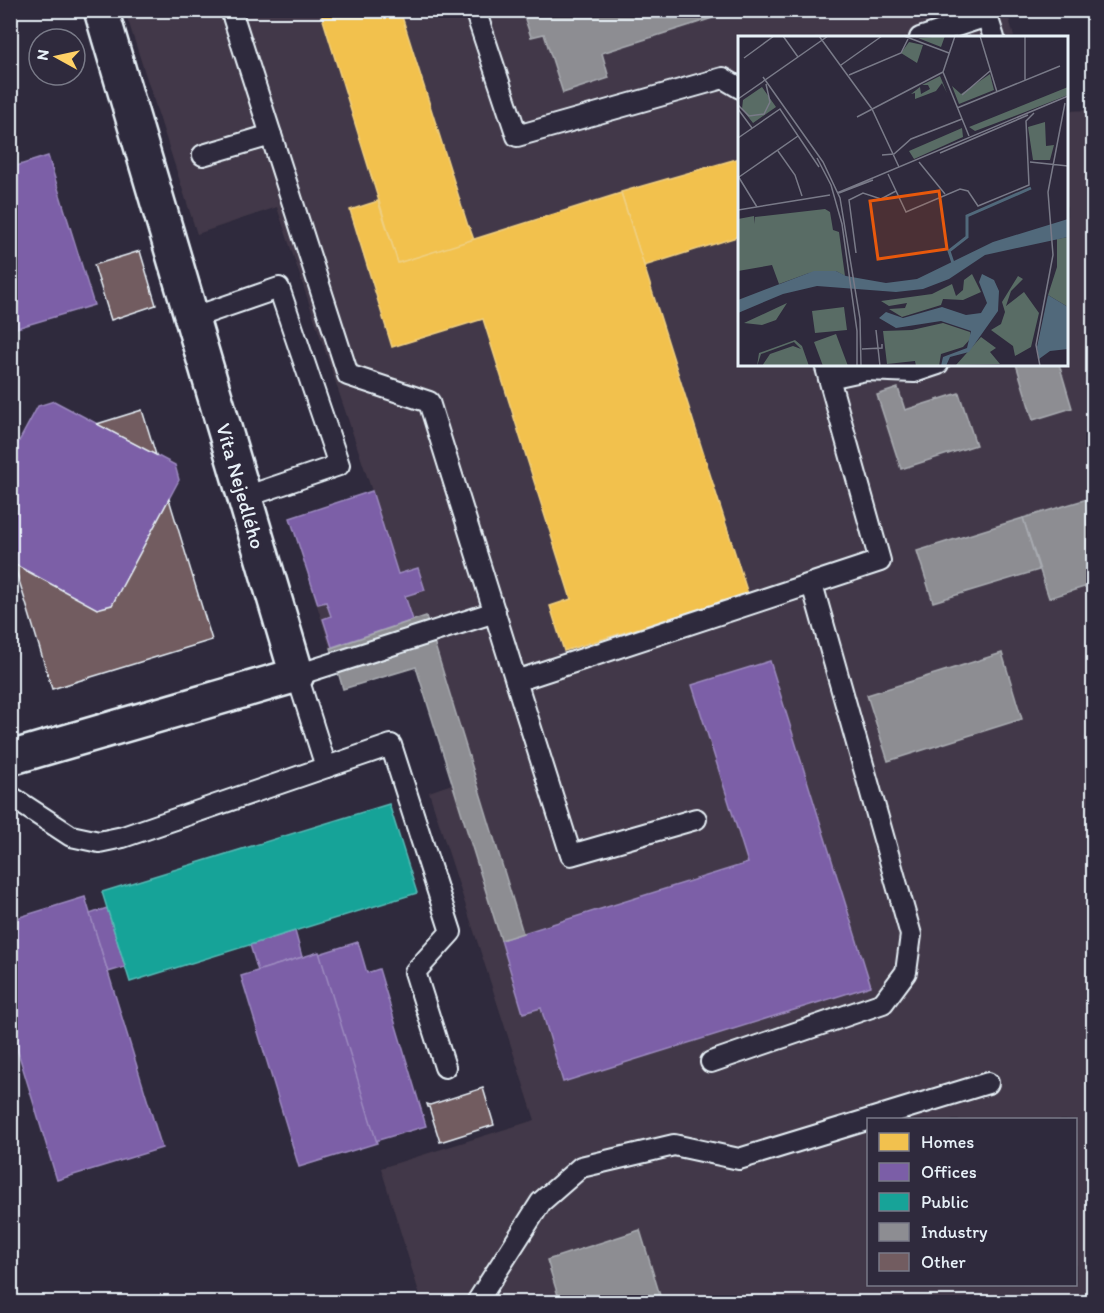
<svg xmlns="http://www.w3.org/2000/svg" width="1104" height="1313" font-family="Itim,sans-serif">
<rect width="100%" height="100%" fill="#2f2a3d"/>
<filter id="ink" filterUnits="userSpaceOnUse"><feTurbulence type="fractalNoise" baseFrequency=".0167" numOctaves="2"/><feDisplacementMap in="SourceGraphic" scale="12" xChannelSelector="R" yChannelSelector="G"/><feConvolveMatrix kernelMatrix="1 2 1 2 8 2 1 2 1" color-interpolation-filters="sRGB"/></filter>
<g filter="url(#ink)">
<path fill="#433948" fill-rule="evenodd" d="M125,11H1007L1014,37L740,38V364H1066L1067,111L1093,110V1302H422L381,1168L535,1120L429,792L452,784L416,668L343,689L290,518L372,491L277,207L197,234ZM868,1120H1076V1284H868Z"/>
<g fill="#f2c14e" stroke="#efcf81" stroke-width="1.5">
<polygon points="320,10 400,10 468,226 469,226 474,240 398,263"/>
<polygon points="740,158 740,236 644,266 621,192"/>
<polygon points="621,193 748,594 564,651 550,606 571,599 483,319 392,347 350,210 378,201 398,263"/>
</g>
<g fill="#7b5ea7" stroke="#9c8abf" stroke-width="1.5">
<polygon points="48,156 94,305 10,330 10,168"/>
<polygon points="54,401 175,465 179,480 112,605 97,609 10,562 10,458 38,406"/>
<polygon points="372,491 398,574 418,568 425,590 405,596 413,620 332,647 323,619 331,616 326,602 318,604 290,518"/>
<polygon points="770,661 871,986 563,1082 541,1008 523,1013 501,940 748,863 692,685"/>
<polygon points="85,897 162,1148 57,1180 10,1026 10,920"/>
<polygon points="107,908 125,967 108,972 90,914"/>
<polygon points="295,931 302,957 258,971 250,945"/>
<polygon points="358,942 367,973 379,969 426,1126 375,1141 319,954"/>
<polygon points="319,952 377,1143 299,1167 241,976"/>
</g>
<polygon fill="#17a398" stroke="#56bab5" stroke-width="1.5" points="389,804 417,893 130,982 102,892"/>
<g fill="#8d8d92" stroke="#a8abb1" stroke-width="1.5">
<polygon points="536,10 738,10 602,53 609,78 563,93 544,34 531,37 524,16 537,13"/>
<polygon points="1016,364 1059,364 1072,408 1033,420"/>
<polygon points="898,388 905,410 959,393 976,445 901,469 877,395"/>
<polygon points="1094,497 1094,584 1049,598 1023,518"/>
<polygon points="1023,518 1039,570 933,602 917,551"/>
<polygon points="426,616 523,933 501,940 416,667 343,689 331,648"/>
<polygon points="1002,653 1022,719 888,761 867,695"/>
<polygon points="640,1230 662,1302 560,1302 547,1260"/>
</g>
<g fill="#725c60" stroke="#e8f1f8" stroke-width="1.5">
<polygon points="140,251 156,305 111,320 94,265"/>
<polygon points="142,410 156,455 97,424"/>
<polygon points="169,499 212,640 52,689 14,564 97,609 112,605"/>
<polygon points="483,1088 494,1125 440,1142 429,1107 428,1107 427,1104 430,1105"/>
</g>
<g fill="none" stroke-linecap="round" stroke-linejoin="round">
<g stroke="#e8f1f8" stroke-width="24">
<g id="lane">
<polyline points="231,10 271,135"/>
<polyline points="475,10 517,136 723,78 740,88"/>
<polyline points="987,16 994,38"/>
<polyline points="920,38 987,16 985,10"/>
<polyline points="203,155 271,135 348,375 429,402 516,681 880,561 825,364"/>
<polyline points="192,318 279,288 339,465 245,497"/>
<polyline points="829,378 866,370 914,372 938,364"/>
<polyline points="516,681 571,855 696,819"/>
<polyline points="326,767 297,675 495,612"/>
<polyline points="10,796 71,836 99,842 123,837 391,745 451,932 415,972 445,1067"/>
<polyline points="711,1062 883,1003 906,972 911,935 812,584"/>
<polyline points="477,1302 541,1202 581,1167 674,1145 739,1159 988,1083"/>
</g>
</g>
<g stroke="#e8f1f8" stroke-width="38">
<polyline id="street" points="10,758 297,675 101,10"/>
</g>
<use href="#lane" stroke="#2f2a3d" stroke-width="20"/>
<use href="#street" stroke="#2f2a3d" stroke-width="33"/>
</g>
</g>
<g text-anchor="middle" dominant-baseline="central" stroke-width="6" stroke-linejoin="round" paint-order="stroke">
<g font-size="21" fill="#e8f1f8" stroke="#2f2a3d">
<text transform="translate(241 486) rotate(74)">Víta Nejedlého</text>
</g>
</g>
<g transform="translate(738 36)">
<rect width="330" height="330" fill="#2f2a3d"/>
<path d="M175,0L181,2L207,0L203,11ZM171,6L185,9L179,27L163,17ZM252,38L256,54L221,68L214,50L223,58ZM202,40L209,57L204,47L198,55L177,63V57L173,58L182,51L183,58L192,53L190,49H184ZM24,51L38,71L15,87L4,73L5,64ZM330,51V59L287,76L237,95L231,91ZM307,86L308,110L316,109L312,124H295L290,91ZM224,92L225,101L176,123L171,115ZM87,173L92,176L95,194L101,196L107,240L98,235L71,237L41,248L34,229L0,235V183L16,180L17,188V181ZM330,201V271L310,259L319,231V203ZM234,238L243,256L225,264L205,263L203,269L164,281L151,273L167,272L169,267L151,270L143,265L194,258L214,248L218,260L225,254L226,244ZM280,240L285,243L273,255L268,270L286,256L301,277L293,311L277,320L275,310L253,294L263,288L267,276L264,266ZM49,267L38,284L24,289L6,287ZM106,271L109,294L77,297L74,275ZM205,287L232,296L233,302L225,311L203,318L201,330H178L177,325L149,328L145,295L174,294ZM98,298L110,330H85L76,306ZM243,301L258,312L252,316L262,328L218,329ZM57,304L64,310L71,330H24L32,318L55,310L63,313L56,306L23,318L19,330L21,317Z" fill="#596c65"/>
<path d="M330,183V201L247,219L211,243L185,253L158,256L79,250L45,258L0,277V264L76,235H98L108,240L148,247L179,243L255,206ZM244,238L256,244L261,255L260,275L231,316L212,321L208,330H203L205,321L229,312L233,295L203,285L158,292L141,282L148,276L165,282L204,271L228,279L243,277L249,267L241,246ZM310,259L330,271V313L312,315L301,323L299,311Z" fill="#51697b"/>
<path fill="none" stroke="#51697b" stroke-width="3" d="M215,227L211,215L229,201V180L293,152"/>
<path fill="none" stroke="#797a88" stroke-width="1.5" d="M45,0L60,21M81,0L134,73L161,131M166,0L211,17M217,0L205,36L231,100M242,0L259,56M6,22L36,0M103,29L144,0M111,39L163,17L170,3M25,41L85,126L102,162L122,283L123,330M287,45V0M224,59L252,35M0,63L90,0M0,69L11,80L26,78L32,66L28,48M219,72L322,30M0,73L14,92M119,81L205,36M0,102L42,73L81,131M40,115L57,139L64,160M202,117L290,79M144,119L156,118L173,103L224,83M79,122L93,149L104,188L119,295V330M181,126L207,158M292,126L330,130M150,138L168,176L222,153L230,155L240,170L291,149L288,85L296,77M0,140L19,171M1,141L60,100M99,157L330,60M101,157L135,144M0,174L92,159M118,217L111,164L125,157L143,163L158,155M138,294L142,330M124,313L144,312V308M302,330L298,309L315,219L310,156L327,67"/>
<path fill="#e8590c" fill-opacity="0.15" stroke="#e8590c" stroke-width="3" d="M201,155L209,213L140,223L132,165Z"/>
<rect width="330" height="330" fill="none" stroke="#e8f1f8" stroke-width="3"/>
</g>
<rect width="1104" height="1313" fill="none" stroke="#2f2a3d" stroke-width="36"/>
<rect x="18" y="18" width="1068" height="1277" fill="none" stroke="#e8f1f8" stroke-width="2" filter="url(#ink)"/>
<rect x="867" y="1118" width="210" height="168" fill="#2f2a3d" stroke="#797a88" stroke-width="1.5"/>
<rect x="879" y="1133" width="30" height="18" fill="#f2c14e" stroke="#797a88" stroke-width="1.5"/>
<text x="921" y="1148" font-size="18" fill="#e8f1f8">Homes</text>
<rect x="879" y="1163" width="30" height="18" fill="#7b5ea7" stroke="#797a88" stroke-width="1.5"/>
<text x="921" y="1178" font-size="18" fill="#e8f1f8">Offices</text>
<rect x="879" y="1193" width="30" height="18" fill="#17a398" stroke="#797a88" stroke-width="1.5"/>
<text x="921" y="1208" font-size="18" fill="#e8f1f8">Public</text>
<rect x="879" y="1223" width="30" height="18" fill="#8d8d92" stroke="#797a88" stroke-width="1.5"/>
<text x="921" y="1238" font-size="18" fill="#e8f1f8">Industry</text>
<rect x="879" y="1253" width="30" height="18" fill="#725c60" stroke="#797a88" stroke-width="1.5"/>
<text x="921" y="1268" font-size="18" fill="#e8f1f8">Other</text>
<g transform="translate(57 57) rotate(278)"><circle r="28" fill="#2f2a3d" stroke="#797a88" stroke-width="1.5"/>
<path d="M0-4.5L10 22L0 15L-10 22Z" fill="#ffd166"/>
<text y="-9" font-size="16" font-weight="bold" text-anchor="middle" fill="#e8f1f8">N</text>
</g>
</svg>
